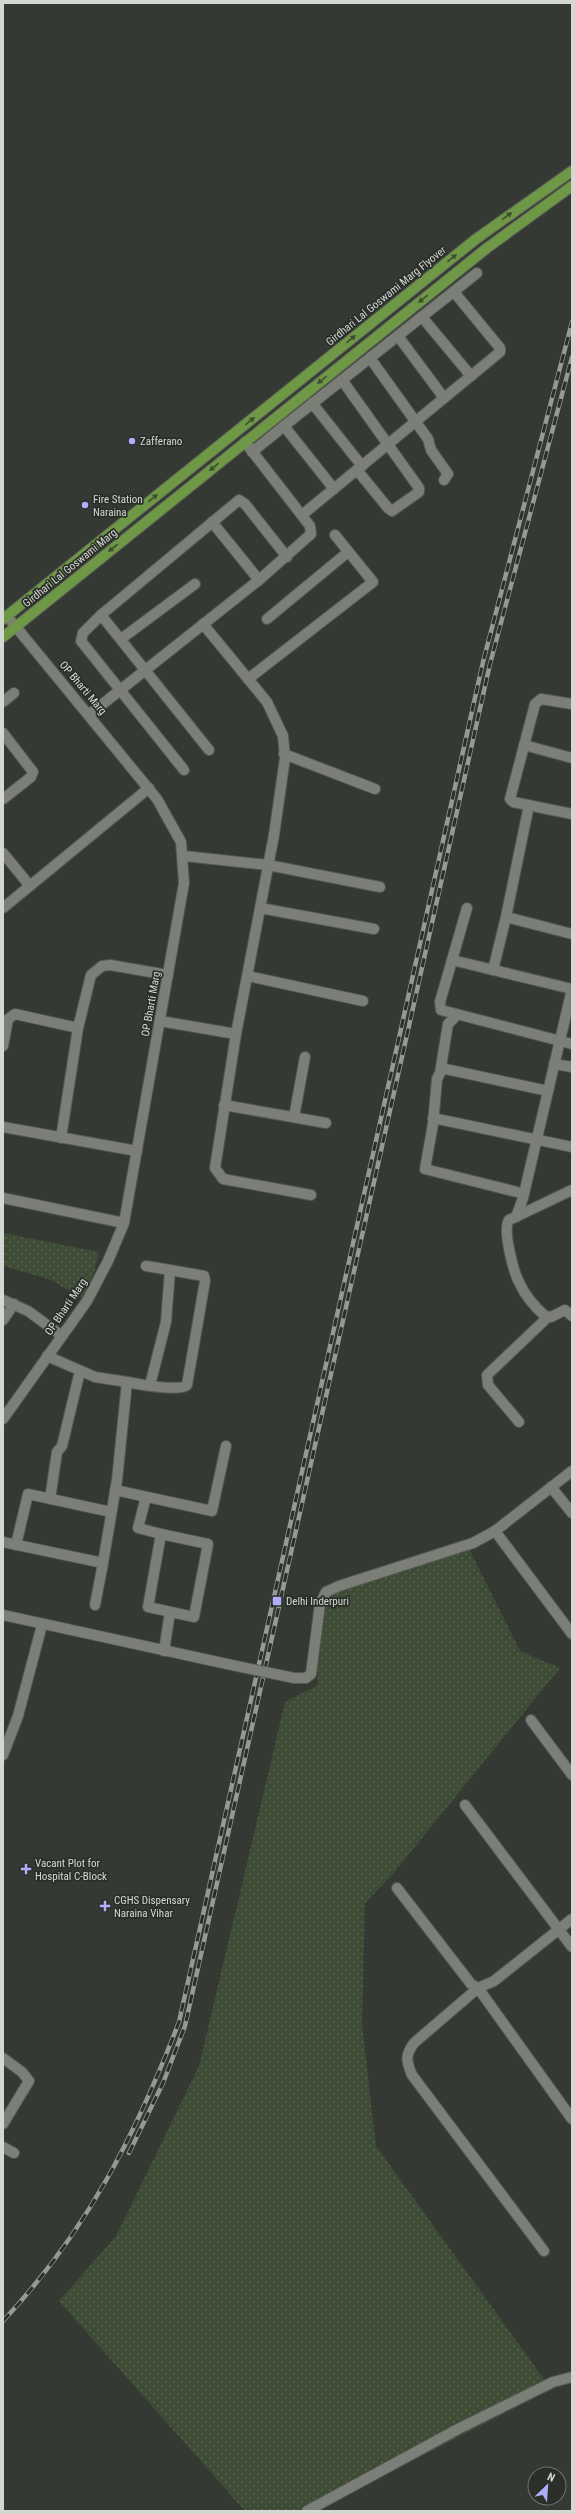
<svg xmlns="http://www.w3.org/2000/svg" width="575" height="2514" font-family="'Roboto Condensed',sans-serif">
<defs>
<pattern id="grass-dots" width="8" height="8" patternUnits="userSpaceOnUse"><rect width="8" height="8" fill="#3e4b35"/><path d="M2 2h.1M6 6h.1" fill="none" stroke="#596451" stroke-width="1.8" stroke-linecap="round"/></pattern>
</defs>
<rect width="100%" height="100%" fill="#353933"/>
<g fill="url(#grass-dots)">
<polygon points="3,1233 99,1252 87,1301 49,1279 3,1266"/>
<polygon points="464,1539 520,1651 560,1668 392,1875 365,1903 362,2024 376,2146 551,2389 316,2511 245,2511 59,2301 116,2236 199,2066 285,1702 318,1685 316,1603 323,1589"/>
</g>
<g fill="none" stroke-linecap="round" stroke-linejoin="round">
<g stroke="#545752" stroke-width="12">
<g id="minor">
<polyline points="422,317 471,376"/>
<polyline points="398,336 444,398"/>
<polyline points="370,358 428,439 431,450 448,474 444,480"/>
<polyline points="342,380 419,488 419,492 392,511 388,508 357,470"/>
<polyline points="312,403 362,466"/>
<polyline points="284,426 477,273"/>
<polyline points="252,452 284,426 334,489"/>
<polyline points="302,515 500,352 500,348 454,292"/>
<polyline points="212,522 259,580"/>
<polyline points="101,615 83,633 81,641 184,770"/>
<polyline points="267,619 348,552"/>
<polyline points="203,624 267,702 283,736 285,758 274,835 236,1034 215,1168 223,1179 311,1195"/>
<polyline points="121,639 195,584"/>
<polyline points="248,679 373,582 335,535"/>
<polyline points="3,702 14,693"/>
<polyline points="572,704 541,699 535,704 510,799 513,802 572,814"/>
<polyline points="90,714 259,580 311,534 310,526 245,442"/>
<polyline points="3,733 33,772 31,777 3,799"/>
<polyline points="524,745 572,758"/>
<polyline points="209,750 101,615 239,500 245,504 287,557"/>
<polyline points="284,754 375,789"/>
<polyline points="529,805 506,917 572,934"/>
<polyline points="3,853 30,886"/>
<polyline points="184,856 268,865 380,887"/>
<polyline points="3,908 149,788"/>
<polyline points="260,908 374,929"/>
<polyline points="467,908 440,1002 441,1010 572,1044"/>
<polyline points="452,960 572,989"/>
<polyline points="493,970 506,917"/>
<polyline points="248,976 363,1001"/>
<polyline points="457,1015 448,1024 440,1073 437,1079 433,1124 425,1169 521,1193 523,1198 516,1217"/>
<polyline points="160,1021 236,1034"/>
<polyline points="3,1046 8,1019 15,1014 78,1028"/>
<polyline points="554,1064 572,1067"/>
<polyline points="441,1068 548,1091"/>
<polyline points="224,1105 326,1123"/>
<polyline points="294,1117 305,1057"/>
<polyline points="433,1118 572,1147"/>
<polyline points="3,1127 137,1151"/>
<polyline points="61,1138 78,1028 91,975 102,966 110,965 168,975"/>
<path d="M572,1190L509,1220C502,1229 514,1274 520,1284C525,1295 536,1308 545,1316L551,1317L565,1310L572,1316"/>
<polyline points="3,1198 124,1223"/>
<polyline points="523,1198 572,989"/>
<polyline points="146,1266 170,1270"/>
<polyline points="3,1300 28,1311 62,1336"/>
<polyline points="3,1320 14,1304"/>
<path d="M127,1382C137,1384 181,1392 187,1385L205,1281L204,1276L170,1270L166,1322L150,1385"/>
<polyline points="3,1419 87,1301 108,1261 124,1223 184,883 181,842 157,799 7,616"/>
<polyline points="519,1422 488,1385 487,1375 548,1317"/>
<polyline points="551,1487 572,1513"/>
<polyline points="115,1490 212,1511 226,1446"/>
<polyline points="146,1497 138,1528 161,1534"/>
<polyline points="50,1499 57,1452 62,1446 80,1371"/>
<polyline points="495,1531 572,1634"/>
<polygon points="161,1534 208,1544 194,1617 148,1607"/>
<polyline points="3,1542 103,1563 117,1480 127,1382 95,1377 47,1356"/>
<polyline points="16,1545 28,1494 111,1512"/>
<polyline points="95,1605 103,1563"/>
<polyline points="3,1615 227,1664"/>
<polyline points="164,1651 170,1612"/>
<polyline points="294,1678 306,1678 311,1674 320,1604 326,1592 339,1586 473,1543 495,1531 572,1471"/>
<polyline points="531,1720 572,1775"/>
<polyline points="3,1755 18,1716 42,1625"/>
<polyline points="465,1805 572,1947"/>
<polyline points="397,1888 471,1984 478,1988 494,1981 572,1919"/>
<polyline points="3,2058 22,2072 29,2081 3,2124"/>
<polyline points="3,2147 14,2153"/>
<path d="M544,2251L412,2075C406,2061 405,2055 414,2043L478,1988L572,2119"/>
<polyline points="307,2511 458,2429 553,2382 572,2377"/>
</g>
</g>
<g stroke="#545752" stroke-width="12">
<g id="major">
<polyline points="3,619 476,239 572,171"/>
<polyline points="3,637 487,248 572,186"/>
</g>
</g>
<use href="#minor" stroke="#7b7f78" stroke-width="10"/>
<use href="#major" stroke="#6e9746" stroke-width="10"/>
<g stroke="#969994" stroke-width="4.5">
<g id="rail">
<polyline points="129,2153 163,2083 185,2026 490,664 572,357"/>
<path d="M3,2321C87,2231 135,2136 179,2022L483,662L572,322"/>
</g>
</g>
<use href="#rail" stroke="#2b2f29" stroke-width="3" stroke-dasharray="9" stroke-linecap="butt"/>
<g stroke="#545752" stroke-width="12" stroke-linecap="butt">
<polyline id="minor-bridge" points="227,1664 294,1678"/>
</g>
<use href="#minor-bridge" stroke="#7b7f78" stroke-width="10"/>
</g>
<defs><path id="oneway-solid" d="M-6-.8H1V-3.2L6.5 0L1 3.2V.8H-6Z"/></defs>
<g fill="#3f4e32">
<use href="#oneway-solid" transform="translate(507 216) rotate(-36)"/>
<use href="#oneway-solid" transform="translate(452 258) rotate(-39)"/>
<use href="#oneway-solid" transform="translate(423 299) rotate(141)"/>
<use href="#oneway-solid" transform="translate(351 339) rotate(-39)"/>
<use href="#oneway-solid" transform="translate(322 380) rotate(141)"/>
<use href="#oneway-solid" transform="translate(250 421) rotate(-39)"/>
<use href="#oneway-solid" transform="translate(214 467) rotate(141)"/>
<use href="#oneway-solid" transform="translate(153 498) rotate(-39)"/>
<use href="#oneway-solid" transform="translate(113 548) rotate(141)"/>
</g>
<g fill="#aeaefb" stroke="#2b2f29" stroke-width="1.5">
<circle cx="132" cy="441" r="4"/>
<circle cx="85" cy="505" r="4"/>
<rect x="272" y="1596" width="10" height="10" rx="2"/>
<path d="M24 1863h4v4h4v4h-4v4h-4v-4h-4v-4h4z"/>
<path d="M103 1900h4v4h4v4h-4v4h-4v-4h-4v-4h4z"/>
</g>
<g text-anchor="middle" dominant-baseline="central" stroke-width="3.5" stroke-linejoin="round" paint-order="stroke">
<g font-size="11" fill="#d5d7d3" stroke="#2b2f29">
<text transform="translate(386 296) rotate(-39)">Girdhari Lal Goswami Marg Flyover</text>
<text transform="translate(70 568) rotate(-39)">Girdhari Lal Goswami Marg</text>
<text transform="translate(83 688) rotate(50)">OP Bharti Marg</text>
<text transform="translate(151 1004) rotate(-80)">OP Bharti Marg</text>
<text transform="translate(66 1307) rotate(-56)">OP Bharti Marg</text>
</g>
<g font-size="11" fill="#d5d7d3" stroke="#2b2f29" text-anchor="start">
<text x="140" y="441">Zafferano</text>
<text x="93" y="499">Fire Station<tspan x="93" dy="13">Naraina</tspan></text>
<text x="286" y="1601">Delhi Inderpuri</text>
<text x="35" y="1863">Vacant Plot for<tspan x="35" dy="13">Hospital C-Block</tspan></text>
<text x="114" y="1900">CGHS Dispensary<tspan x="114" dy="13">Naraina Vihar</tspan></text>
</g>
</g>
<rect width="575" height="2514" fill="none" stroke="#d5d7d3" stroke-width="8"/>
<g transform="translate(547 2486) rotate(25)"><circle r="19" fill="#2b2f29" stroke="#6f726d"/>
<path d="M0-3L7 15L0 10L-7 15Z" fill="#aeaefb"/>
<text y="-6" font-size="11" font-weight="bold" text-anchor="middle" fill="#d5d7d3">N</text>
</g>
</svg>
